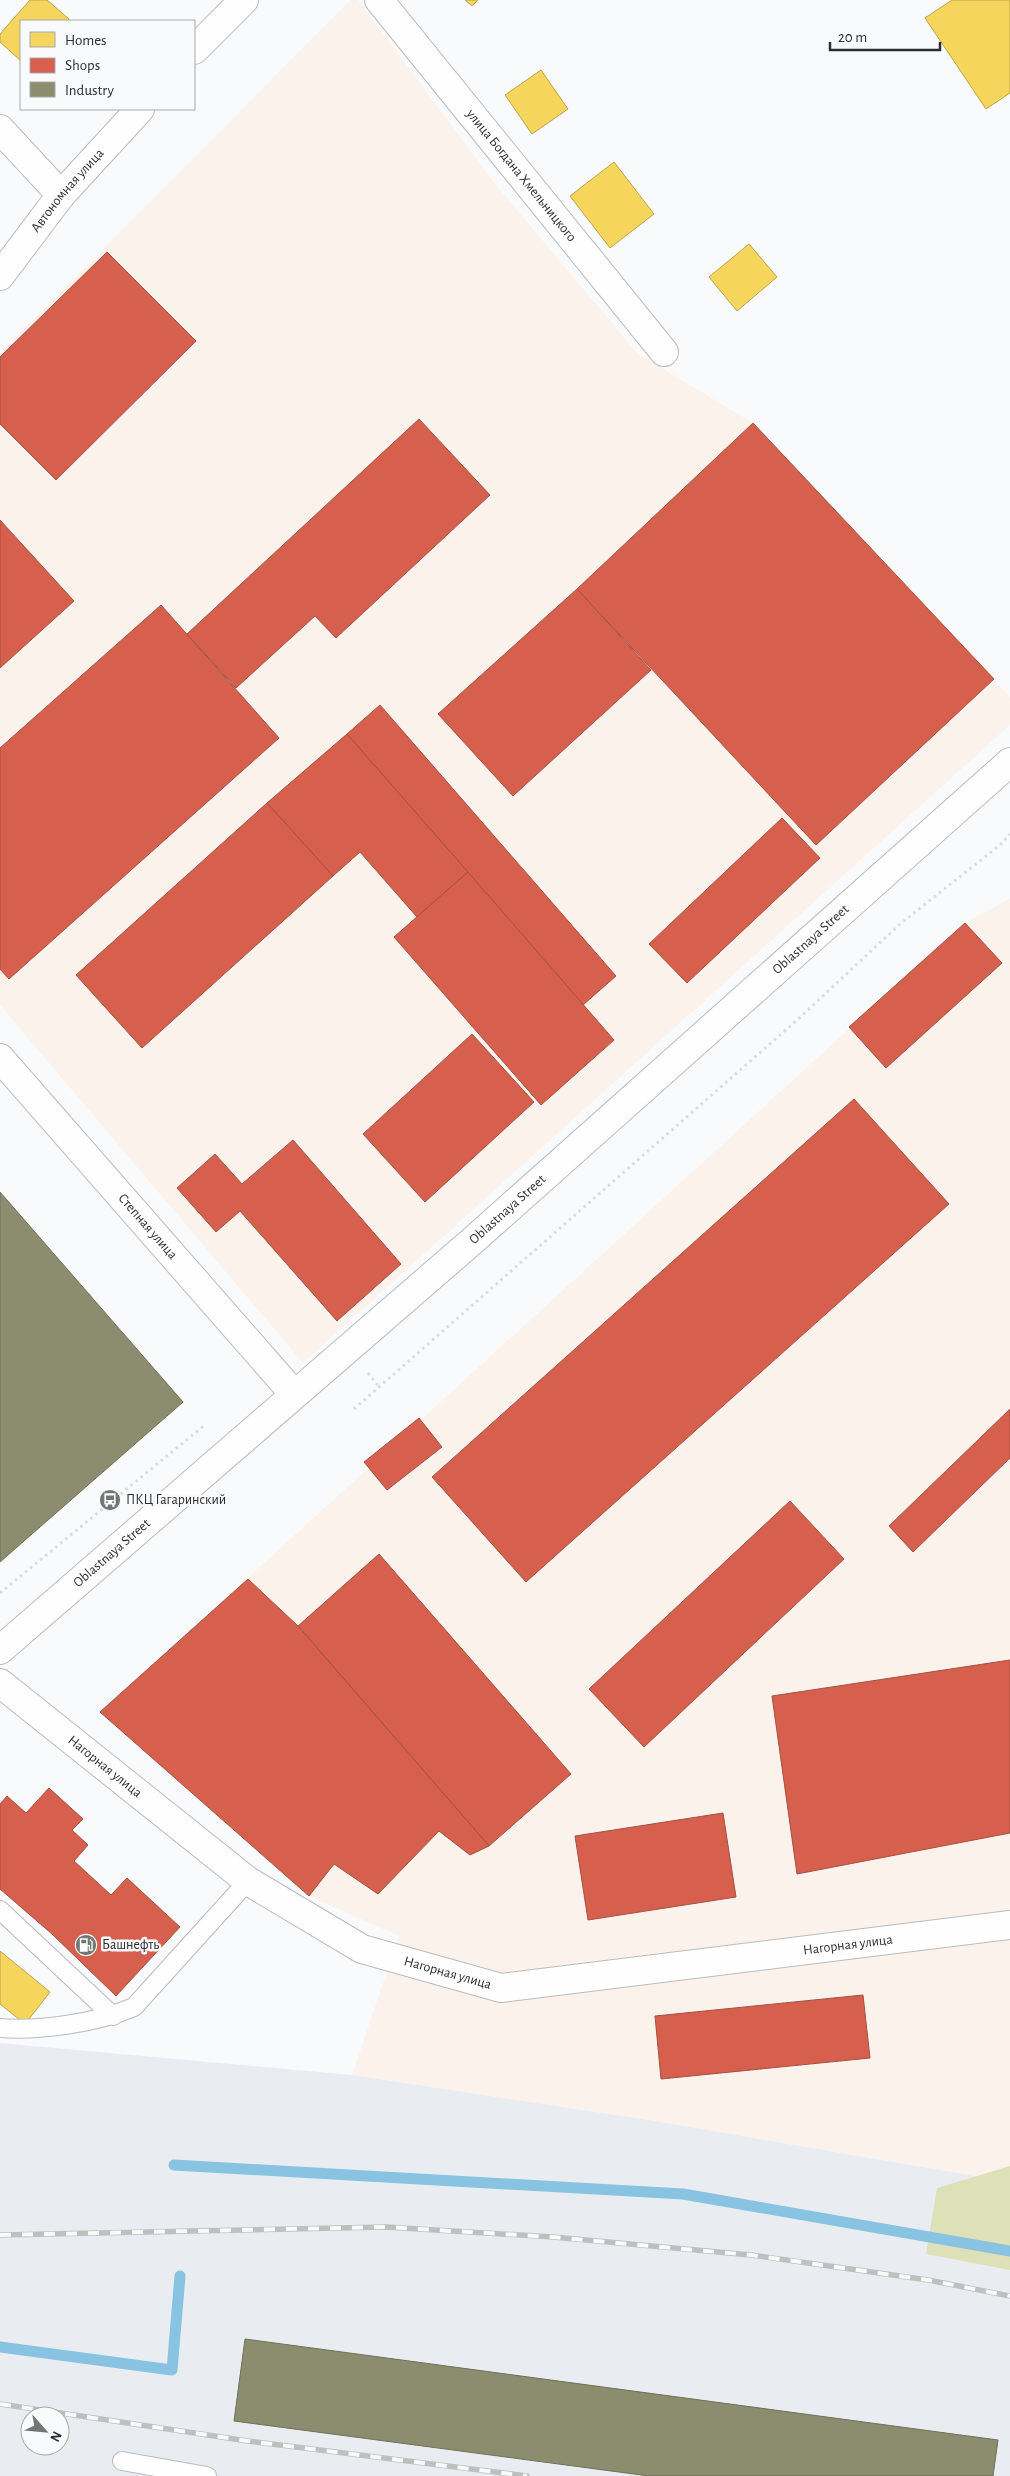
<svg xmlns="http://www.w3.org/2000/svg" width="1010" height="2476" font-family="'Alegreya Sans',sans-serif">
<rect width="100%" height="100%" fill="#f9fafb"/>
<g fill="#fbf2ec">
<polygon points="351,0 358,0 496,185 637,353 753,423 1010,697 1010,725 303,1363 0,1005 0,353"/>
<polygon points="1010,899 1010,2182 649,2120 352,2075 399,1936 309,1896 101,1712 965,923"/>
</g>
<path fill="#e9edf1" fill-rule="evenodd" d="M0,2043L352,2075L649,2120L1010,2182V2476H0ZM30,2416H60V2446H30Z"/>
<polygon fill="#dee1b7" points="1010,2166 1010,2270 926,2254 937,2188"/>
<g fill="#f6d55c" stroke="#b9a34e">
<polygon points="30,0 47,0 69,19 67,21 21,21 21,61 0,42 0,34"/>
<polygon points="465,0 478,0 472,6"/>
<polygon points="952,0 1010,0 1010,93 986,109 925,18"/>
<polygon points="541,70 568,109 532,134 505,95"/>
<polygon points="614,162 654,214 610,248 570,196"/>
<polygon points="749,244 777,277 737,311 709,277"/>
<polygon points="0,1951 50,1992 25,2024 0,2004"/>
</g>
<g fill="#d6604d" stroke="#a35143">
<polygon points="107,252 196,341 56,480 0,424 0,357"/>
<polygon points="419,419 490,495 336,638 315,616 236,688 187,634"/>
<polygon points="753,423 994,679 816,845 577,589"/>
<polygon points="0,520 74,601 0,668"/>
<polygon points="577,589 651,670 513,796 438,714"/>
<polygon points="161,605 279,738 9,979 0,969 0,748"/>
<polygon points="380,705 616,976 583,1005 347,734"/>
<polygon points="347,734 468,872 417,917 360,852 333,876 267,803"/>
<polygon points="267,803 333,876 142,1048 76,975"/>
<polygon points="782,818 820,858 687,983 649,944"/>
<polygon points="468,872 614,1040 541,1105 394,937"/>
<polygon points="965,923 1002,963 886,1068 849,1027"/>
<polygon points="472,1034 534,1102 425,1202 363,1134"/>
<polygon points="854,1099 949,1204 526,1582 432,1477"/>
<polygon points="293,1140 401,1264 337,1321 240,1211 216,1232 177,1188 215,1154 242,1184"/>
<polygon points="1010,1409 1010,1458 913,1552 889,1526"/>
<polygon points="419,1418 442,1447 387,1490 364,1462"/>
<polygon points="790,1501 844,1559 644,1747 589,1689"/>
<polygon points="379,1554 571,1774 489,1846 298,1626"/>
<polygon points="248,1579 298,1626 489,1846 470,1855 439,1831 378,1894 334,1864 309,1896 100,1712"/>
<polygon points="1010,1660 1010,1833 797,1874 772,1696"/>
<polygon points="49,1788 83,1819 72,1830 88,1845 74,1861 111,1895 127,1878 180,1927 116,1996 52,1934 0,1889 0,1804 7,1796 26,1813"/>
<polygon points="723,1813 736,1897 588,1920 575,1836"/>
<polygon points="863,1995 870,2058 661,2079 655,2016"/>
</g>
<g fill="#8c8c6e" stroke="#6f705a">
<polygon points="0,1192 183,1402 0,1562"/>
<polygon points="245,2339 998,2440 993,2476 649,2476 234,2421"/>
</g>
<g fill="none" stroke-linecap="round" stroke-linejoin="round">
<g stroke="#88c3e1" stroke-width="11">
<polyline points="174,2165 683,2194 1010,2251"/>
<polyline points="0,2347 172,2370 180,2276"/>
</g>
<g stroke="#babbbc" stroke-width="20">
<g id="lane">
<polyline points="0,1910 113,2016"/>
<path d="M0,2028C41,2031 96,2023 134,2007L248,1881"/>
<polyline points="122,2461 207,2476"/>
</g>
</g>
<g stroke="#babbbc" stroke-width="30">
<g id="street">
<path id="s1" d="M379,0L664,352"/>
<polyline points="194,50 244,0"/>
<polyline points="0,129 61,195"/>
<path id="s2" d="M0,276L61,195L140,109"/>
<path id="s3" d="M0,1683L248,1881L362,1949L501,1988L1010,1925"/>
</g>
</g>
<g stroke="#babbbc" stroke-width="30">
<g id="secondary">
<path id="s4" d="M0,1058L294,1394"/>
<path id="s5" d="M0,1650L470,1243L1010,762"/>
</g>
</g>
<g stroke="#dadbdc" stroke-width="3" stroke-dasharray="2.5 4" stroke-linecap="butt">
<polyline points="368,1373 379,1387"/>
<polyline points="354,1409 796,1021 900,924 1000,845 1010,834"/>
<polyline points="0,1593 206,1424"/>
</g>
<use href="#lane" stroke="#fefefe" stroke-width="18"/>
<use href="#street" stroke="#fefefe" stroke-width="28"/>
<use href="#secondary" stroke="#fefefe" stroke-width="28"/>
<g stroke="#bfbfc0" stroke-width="5.5">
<g id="rail">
<polyline points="0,2235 386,2227 553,2237 751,2255 928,2280 1010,2296"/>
<polyline points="0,2404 248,2441 527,2476"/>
</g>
</g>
<use href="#rail" stroke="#f8fafc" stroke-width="4" stroke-dasharray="11" stroke-linecap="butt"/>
</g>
<defs>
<g id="bus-disc" transform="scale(1.125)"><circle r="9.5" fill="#747575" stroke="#f8fafc"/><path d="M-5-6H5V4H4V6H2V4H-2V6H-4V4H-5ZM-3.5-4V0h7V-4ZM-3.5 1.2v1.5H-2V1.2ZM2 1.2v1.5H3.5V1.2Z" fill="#fff"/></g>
<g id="fuel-disc" transform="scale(1.125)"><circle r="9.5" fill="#747575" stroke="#f8fafc"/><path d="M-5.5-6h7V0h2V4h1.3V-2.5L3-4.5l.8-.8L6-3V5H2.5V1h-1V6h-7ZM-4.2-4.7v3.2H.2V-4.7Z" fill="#fff"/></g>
</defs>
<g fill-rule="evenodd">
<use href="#bus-disc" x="110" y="1500"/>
<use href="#fuel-disc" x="86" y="1945"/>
</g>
<g text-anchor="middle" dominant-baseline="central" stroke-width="5" stroke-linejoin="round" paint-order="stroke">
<g font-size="14" fill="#2c2d2d" stroke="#f8fafc">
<text stroke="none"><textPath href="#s1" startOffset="226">улица Богдана Хмельницкого</textPath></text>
<text stroke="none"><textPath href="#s2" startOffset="109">Автономная улица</textPath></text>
<text stroke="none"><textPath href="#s5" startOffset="1078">Oblastnaya Street</textPath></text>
<text stroke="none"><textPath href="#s5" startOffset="672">Oblastnaya Street</textPath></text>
<text stroke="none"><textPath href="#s4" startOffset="224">Степная улица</textPath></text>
<text stroke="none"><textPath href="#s5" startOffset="148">Oblastnaya Street</textPath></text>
<text stroke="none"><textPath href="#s3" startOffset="134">Нагорная улица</textPath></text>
<text stroke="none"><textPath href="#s3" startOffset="944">Нагорная улица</textPath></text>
<text stroke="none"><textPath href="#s3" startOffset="539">Нагорная улица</textPath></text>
</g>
<g font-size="14" fill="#2c2d2d" stroke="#f8fafc" text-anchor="start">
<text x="126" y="1500">ПКЦ Гагаринский</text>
<text x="102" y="1945">Башнефть</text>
</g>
</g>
<rect x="20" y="20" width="175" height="90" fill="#f8fafc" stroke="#a6a8a9"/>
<rect x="30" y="32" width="25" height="15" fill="#f6d55c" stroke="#a6a8a9"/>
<text x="65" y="45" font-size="15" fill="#2c2d2d">Homes</text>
<rect x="30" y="58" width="25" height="15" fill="#d6604d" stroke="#a6a8a9"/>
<text x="65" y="70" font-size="15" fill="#2c2d2d">Shops</text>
<rect x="30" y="82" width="25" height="15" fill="#8c8c6e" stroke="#a6a8a9"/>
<text x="65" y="95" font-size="15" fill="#2c2d2d">Industry</text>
<g transform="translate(45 2431) rotate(117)"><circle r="24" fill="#f8fafc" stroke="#a6a8a9"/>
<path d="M0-4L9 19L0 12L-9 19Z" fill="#747575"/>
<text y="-8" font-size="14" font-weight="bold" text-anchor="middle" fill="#2c2d2d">N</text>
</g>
<path d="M830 42v8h110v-8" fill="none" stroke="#2c2d2d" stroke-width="2.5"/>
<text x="838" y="42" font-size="15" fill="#2c2d2d" stroke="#f8fafc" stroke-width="4" paint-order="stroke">20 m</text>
</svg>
